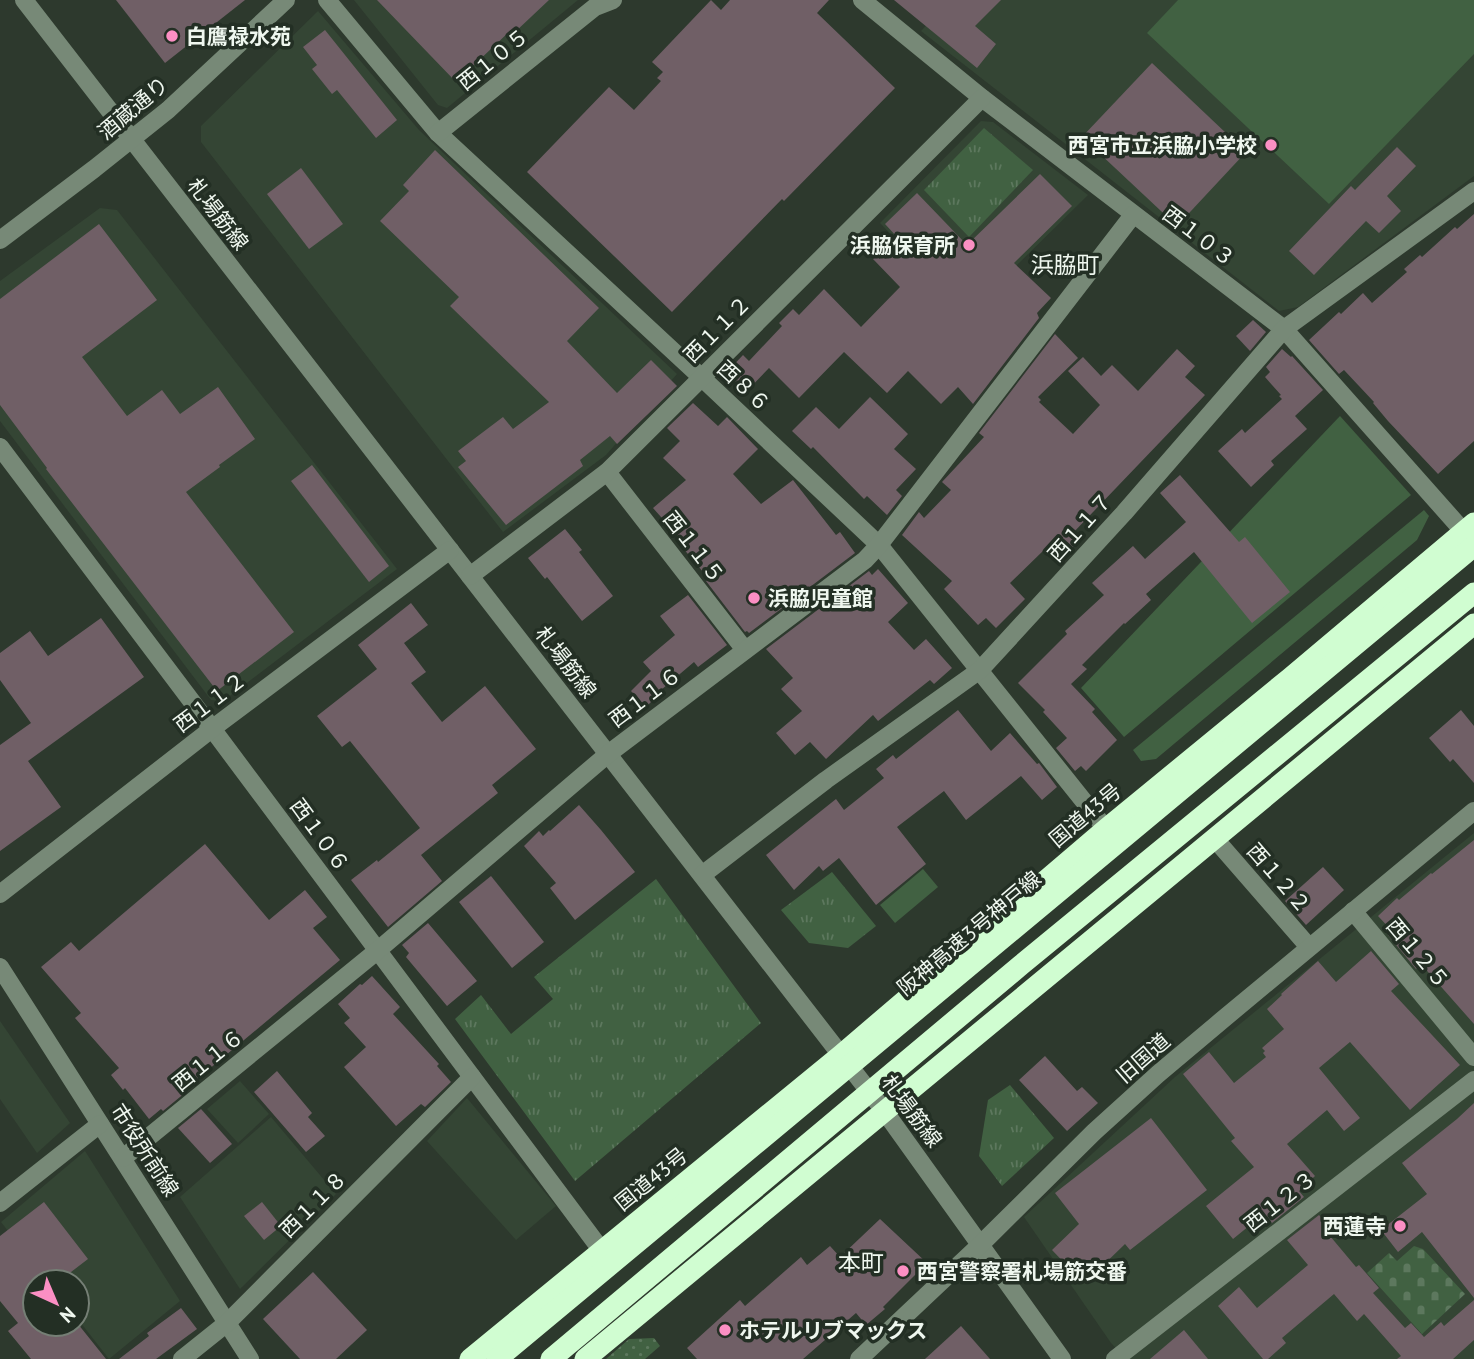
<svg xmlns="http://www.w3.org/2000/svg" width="1474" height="1359" font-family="'PT Sans','Noto Sans JP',sans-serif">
<defs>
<pattern id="cemetery-stones" width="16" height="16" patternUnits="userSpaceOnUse" patternTransform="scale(1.75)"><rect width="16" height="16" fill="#416142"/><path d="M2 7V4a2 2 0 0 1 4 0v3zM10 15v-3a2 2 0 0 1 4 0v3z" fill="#5d785e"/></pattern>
<pattern id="park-tufts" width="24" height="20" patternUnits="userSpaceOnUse" patternTransform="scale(1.75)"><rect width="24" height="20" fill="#416142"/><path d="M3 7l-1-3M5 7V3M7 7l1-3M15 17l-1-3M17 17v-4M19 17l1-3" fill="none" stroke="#5d785e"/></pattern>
<pattern id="garden-dots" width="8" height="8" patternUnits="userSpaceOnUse" patternTransform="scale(1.75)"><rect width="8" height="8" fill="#416142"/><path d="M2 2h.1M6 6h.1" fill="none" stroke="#5d785e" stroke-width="1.8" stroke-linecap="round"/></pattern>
</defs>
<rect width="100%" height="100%" fill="#2d392d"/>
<g fill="#344534">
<polygon points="354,0 578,0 447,108 438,105"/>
<polygon points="950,0 1474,0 1474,176 1298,307 1279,311 921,31"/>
<polygon points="318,11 419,130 677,374 606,455 503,532 201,142 201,126"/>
<polygon points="981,121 993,122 1088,195 1016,266 927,272 880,223"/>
<polygon points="100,208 117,210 397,569 223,701 211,700 0,421 0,281"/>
<polygon points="1474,833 1474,1359 1126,1359 1111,1343 1024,1217 1175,1077"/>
<polygon points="0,1021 70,1123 37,1153 0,1099"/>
<polygon points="240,1081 269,1114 238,1143 207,1109"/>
<polygon points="467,1098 556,1206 516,1240 427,1141"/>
<polygon points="271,1117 336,1194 240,1289 180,1197"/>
<polygon points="85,1151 180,1301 109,1359 77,1318 77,1282 48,1282 1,1222"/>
</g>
<g fill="#416142">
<polygon points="1178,0 1474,0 1474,54 1329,204 1147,33"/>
<polygon points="1340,416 1411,495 1124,737 1081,688"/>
<polygon points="1424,510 1429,516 1417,540 1156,759 1141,761 1133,750"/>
<polygon points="923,869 938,887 895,923 880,905"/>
</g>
<polygon fill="url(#cemetery-stones)" points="1414,1246 1423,1249 1465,1294 1422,1334 1367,1273 1389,1253 1397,1261"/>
<g fill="url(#park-tufts)">
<polygon points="984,128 1033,170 969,237 924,190"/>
<polygon points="832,872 876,926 848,948 809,943 781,910"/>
<polygon points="656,879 761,1023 575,1181 455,1019 481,995 511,1034 553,999 534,977"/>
<polygon points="1010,1085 1054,1138 1002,1186 979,1156 988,1100"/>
</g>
<polygon fill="url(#garden-dots)" points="654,1338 660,1346 645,1359 606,1359 629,1339"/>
<g fill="#705f66">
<polygon points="116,0 245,0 165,63"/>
<polygon points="377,0 549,0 514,33 511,30 456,82"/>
<polygon points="711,0 721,10 730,0 829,0 817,13 895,88 784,201 782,199 672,312 527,172 609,87 634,110 661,81 657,78 663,72 652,62"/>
<polygon points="894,0 1001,0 975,26 996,44 977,68"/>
<polygon points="325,30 397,120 376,138 337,90 332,94 312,69 317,65 303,47"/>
<polygon points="1152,63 1246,152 1177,226 1082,137"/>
<polygon points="1397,147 1416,166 1387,196 1401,211 1379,233 1366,221 1314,275 1289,251 1351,186 1355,190"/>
<polygon points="435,150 599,308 567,341 617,393 651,360 677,386 617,444 610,436 580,460 583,466 506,525 458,467 466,461 458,451 503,417 513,429 549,402 450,306 459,297 380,221 409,191 403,185"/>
<polygon points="301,168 343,224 309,249 267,194"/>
<polygon points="1040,174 1072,206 1014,263 1051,298 1037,313 1039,318 973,404 958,387 941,404 908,371 887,393 844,352 799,398 769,368 746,392 726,373 743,355 749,361 782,326 779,323 793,309 799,315 824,289 861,327 900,287 873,259 897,237 885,224 917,193 967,245"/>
<polygon points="1474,214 1474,441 1438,474 1388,421 1373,403 1374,402 1344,370 1339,374 1309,340 1339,312 1341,314 1363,293 1372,303 1407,272 1404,269 1420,255 1422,257 1455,227 1457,229"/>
<polygon points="99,224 157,300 82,357 127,416 162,390 180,414 218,387 255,439 219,465 220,467 186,492 294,632 217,691 46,469 47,468 0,405 0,299"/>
<polygon points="1253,320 1266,332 1250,351 1236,336"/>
<polygon points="1055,334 1078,358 1038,397 1041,400 1039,402 1073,434 1100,405 1068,371 1083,357 1101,376 1112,365 1138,391 1177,349 1195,366 1185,377 1205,395 1072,534 1079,541 1065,555 1054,544 1048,551 1045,549 1010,583 1025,599 996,628 986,618 978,625 944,589 952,581 902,535 919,512 924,518 951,490 942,482 984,437 979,433"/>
<polygon points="1282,349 1291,357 1292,356 1323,390 1295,416 1307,429 1271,461 1274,465 1251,487 1218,451 1242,429 1245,433 1282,399 1279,396 1281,395 1265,377 1270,372 1266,367"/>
<polygon points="870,397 908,434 894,449 916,469 896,490 902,496 887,515 867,496 864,499 813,447 811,449 792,431 816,407 839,429"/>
<polygon points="693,403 718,426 727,417 758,449 733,474 761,504 793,480 836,535 840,532 855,553 749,633 747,631 745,632 706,581 709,579 682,547 685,544 653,508 686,480 663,458 680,441 667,428"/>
<polygon points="312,465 389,566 369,582 291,481"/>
<polygon points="1180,475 1239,542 1245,537 1290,592 1252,623 1194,552 1146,594 1151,600 1125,624 1124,623 1082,665 1087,669 1071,684 1095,709 1092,712 1117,740 1086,771 1081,766 1075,771 1056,748 1067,738 1043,712 1045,710 1018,683 1067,634 1065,631 1104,595 1092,583 1133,546 1145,559 1186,522 1160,493"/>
<polygon points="565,529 582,550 579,552 613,596 582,621 547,577 545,579 528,558"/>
<polygon points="878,569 908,603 888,622 914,650 926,639 952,668 934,684 930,680 878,721 873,715 826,759 810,742 795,755 776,733 802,711 781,689 793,678 766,649 869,571 872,575"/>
<polygon points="688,595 727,645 698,667 694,662 661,690 662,691 646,707 631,691 651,671 643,662 675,635 660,616"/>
<polygon points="411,603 428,625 404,643 426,672 411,683 442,722 485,686 536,749 492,785 498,793 421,855 442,881 388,927 351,880 377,860 378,862 420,828 350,741 342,747 317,716 377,669 358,645"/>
<polygon points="101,618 144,677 28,761 61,807 0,851 0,745 31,723 0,680 0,653 30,631 48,656"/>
<polygon points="958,710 991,751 1010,733 1037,764 1039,763 1057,787 1042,800 1021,776 966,820 944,791 897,827 926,864 876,905 839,858 823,871 819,866 794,890 766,855 836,799 844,810 884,778 876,769 893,755 896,759"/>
<polygon points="1461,710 1474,726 1474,783 1453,759 1450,762 1429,738"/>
<polygon points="579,805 601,830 635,872 575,920 550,888 556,883 524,846 539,831 543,836 549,830 550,831"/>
<polygon points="1474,840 1474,1024 1421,964 1416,969 1388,935 1392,931 1378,916 1397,898 1399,900 1431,873 1432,874"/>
<polygon points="205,844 269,920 305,890 327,917 313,928 340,960 184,1090 186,1092 163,1111 161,1109 149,1119 125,1088 123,1090 111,1075 119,1068 75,1018 81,1013 41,967 71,942 79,951"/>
<polygon points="1323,867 1344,890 1306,925 1285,901"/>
<polygon points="491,876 544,942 512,968 459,902"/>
<polygon points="428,923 477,981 447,1006 406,957 409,953 402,945"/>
<polygon points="1371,951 1399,984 1391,991 1460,1065 1410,1110 1350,1042 1319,1068 1360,1118 1344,1131 1327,1110 1287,1144 1315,1176 1299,1191 1304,1197 1272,1223 1267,1216 1263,1220 1260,1217 1233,1239 1206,1206 1254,1167 1231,1141 1235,1138 1183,1074 1209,1052 1234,1083 1266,1057 1263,1053 1265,1051 1262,1048 1284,1029 1267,1009 1282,995 1281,994 1318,961 1336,982"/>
<polygon points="372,976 400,1007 393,1014 439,1064 437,1066 451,1082 425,1107 421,1104 396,1126 344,1067 366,1047 344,1023 350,1018 338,1004 360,984 362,985"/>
<polygon points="1045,1056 1077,1091 1082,1087 1098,1103 1067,1131 1019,1080"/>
<polygon points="277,1071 312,1113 308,1117 325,1136 306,1152 254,1092"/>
<polygon points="1474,1103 1474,1298 1422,1232 1398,1252 1381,1230 1427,1194 1402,1163 1457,1119"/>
<polygon points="201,1109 232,1144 210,1163 178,1128"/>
<polygon points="1151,1118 1207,1190 1130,1250 1125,1244 1092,1276 1082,1267 1075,1274 1052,1250 1079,1224 1055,1193"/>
<polygon points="44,1202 88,1259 58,1282 35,1282 35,1324 78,1324 106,1359 31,1359 8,1331 18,1323 0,1301 0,1236"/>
<polygon points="262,1202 281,1226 264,1240 244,1216"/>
<polygon points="1319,1215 1334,1232 1330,1236 1356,1267 1359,1265 1379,1288 1373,1293 1405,1328 1411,1323 1424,1337 1441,1322 1444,1326 1474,1300 1474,1340 1453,1359 1397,1359 1401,1356 1364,1314 1357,1321 1334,1294 1282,1338 1286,1343 1268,1359 1263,1359 1218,1306 1239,1287 1257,1308 1308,1265 1287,1240"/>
<polygon points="880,1219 927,1263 883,1307 885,1309 866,1325 856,1313 803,1359 697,1359 687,1348 740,1300 745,1306 801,1257 807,1265 830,1246 840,1257"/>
<polygon points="313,1272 367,1330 336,1359 300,1359 263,1319"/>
<polygon points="181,1308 197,1329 156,1359 119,1359 149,1336 147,1333"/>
<polygon points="961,1326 990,1359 925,1359"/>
<polygon points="1184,1330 1208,1359 1150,1359"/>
</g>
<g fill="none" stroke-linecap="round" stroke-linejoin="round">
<g stroke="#778977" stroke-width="18">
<polyline points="24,0 885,1112 1062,1359"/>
<polyline points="327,0 438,133 701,377 879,545 1106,829"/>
<polyline points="862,0 982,98 1284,329 1472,541"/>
<polyline points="438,133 595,7 613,0"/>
<polyline points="0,240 94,169 168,110 286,0"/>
<path d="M0,447C202,714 402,982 602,1251"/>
<polyline points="607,472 745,650"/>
<polyline points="470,576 607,472 982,98"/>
<polyline points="1215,839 1309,947"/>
<polyline points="702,875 826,780 980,670 1124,513 1284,329 1474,191"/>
<polyline points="0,894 213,728 450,550"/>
<polyline points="1353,911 1474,1057"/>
<polyline points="0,967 250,1359"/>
<polyline points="123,1158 377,951 608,754 865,560 879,545 1133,215"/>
<polyline points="0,1203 100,1124"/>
<polyline points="182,1359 227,1323 472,1077"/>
<polyline points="859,1359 980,1245 1094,1132 1158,1074 1221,1021 1474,811"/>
<polyline points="1115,1359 1474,1080"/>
</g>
<g stroke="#d0fdd1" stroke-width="21">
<polyline points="470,1359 841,1055 1106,829 1290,678 1474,523"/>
<polyline points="585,1359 1474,624"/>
</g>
<g stroke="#d0fdd1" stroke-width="21">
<polyline points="497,1359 1474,546"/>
<polyline points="551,1359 1021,965 1474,593"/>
</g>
</g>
<g fill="#fb8fc3" stroke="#232f24" stroke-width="2.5">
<circle cx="172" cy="36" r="7"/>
<circle cx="1271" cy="145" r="7"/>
<circle cx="969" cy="245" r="7"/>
<circle cx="754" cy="598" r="7"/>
<circle cx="1400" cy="1226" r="7"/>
<circle cx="903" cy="1271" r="7"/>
<circle cx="725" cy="1330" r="7"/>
</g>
<g text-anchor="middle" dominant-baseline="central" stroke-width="7" stroke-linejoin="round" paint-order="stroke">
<g font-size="21" font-weight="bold" fill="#eff7ef" stroke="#232f24" text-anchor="start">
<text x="186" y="36">白鷹禄水苑</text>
<text x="1257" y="145" text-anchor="end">西宮市立浜脇小学校</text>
<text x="955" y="245" text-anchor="end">浜脇保育所</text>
<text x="768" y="598">浜脇児童館</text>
<text x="1386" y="1226" text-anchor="end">西蓮寺</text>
<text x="917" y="1271">西宮警察署札場筋交番</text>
<text x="739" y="1330">ホテルリブマックス</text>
</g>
<g font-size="21" fill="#eff7ef" stroke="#232f24">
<text transform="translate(493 59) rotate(-39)">西１０５</text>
<text transform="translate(133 108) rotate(-40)">酒蔵通り</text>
<text transform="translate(218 214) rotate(52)">札場筋線</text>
<text transform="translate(1199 236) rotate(37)">西１０３</text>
<text transform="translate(717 329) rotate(-45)">西１１２</text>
<text transform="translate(744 386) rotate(43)">西８６</text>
<text transform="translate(1080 527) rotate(-48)">西１１７</text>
<text transform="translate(694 547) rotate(52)">西１１５</text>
<text transform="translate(566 662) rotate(52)">札場筋線</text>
<text transform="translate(645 697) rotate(-37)">西１１６</text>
<text transform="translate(210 702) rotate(-37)">西１１２</text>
<text transform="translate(1085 815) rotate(-40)">国道43号</text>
<text transform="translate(320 835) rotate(54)">西１０６</text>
<text transform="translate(1279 878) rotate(49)">西１２２</text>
<text transform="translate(969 933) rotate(-40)">阪神高速3号神戸線</text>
<text transform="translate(1418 953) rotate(50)">西１２５</text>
<text transform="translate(1143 1058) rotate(-41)">旧国道</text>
<text transform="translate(208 1060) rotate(-39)">西１１６</text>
<text transform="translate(912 1111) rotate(53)">札場筋線</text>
<text transform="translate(145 1150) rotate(57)">市役所前線</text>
<text transform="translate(651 1179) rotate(-39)">国道43号</text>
<text transform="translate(1280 1201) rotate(-38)">西１２３</text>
<text transform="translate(313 1204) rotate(-45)">西１１８</text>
</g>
<g font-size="23" fill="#eff7ef" stroke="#232f24">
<text x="1065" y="264">浜脇町</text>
<text x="861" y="1262">本町</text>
</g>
</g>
<g transform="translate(56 1303) rotate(136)"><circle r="33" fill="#232f24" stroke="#757f75" stroke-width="2"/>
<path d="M0-5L12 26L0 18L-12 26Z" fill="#fb8fc3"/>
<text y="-10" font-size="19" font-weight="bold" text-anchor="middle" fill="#eff7ef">N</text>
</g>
</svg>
